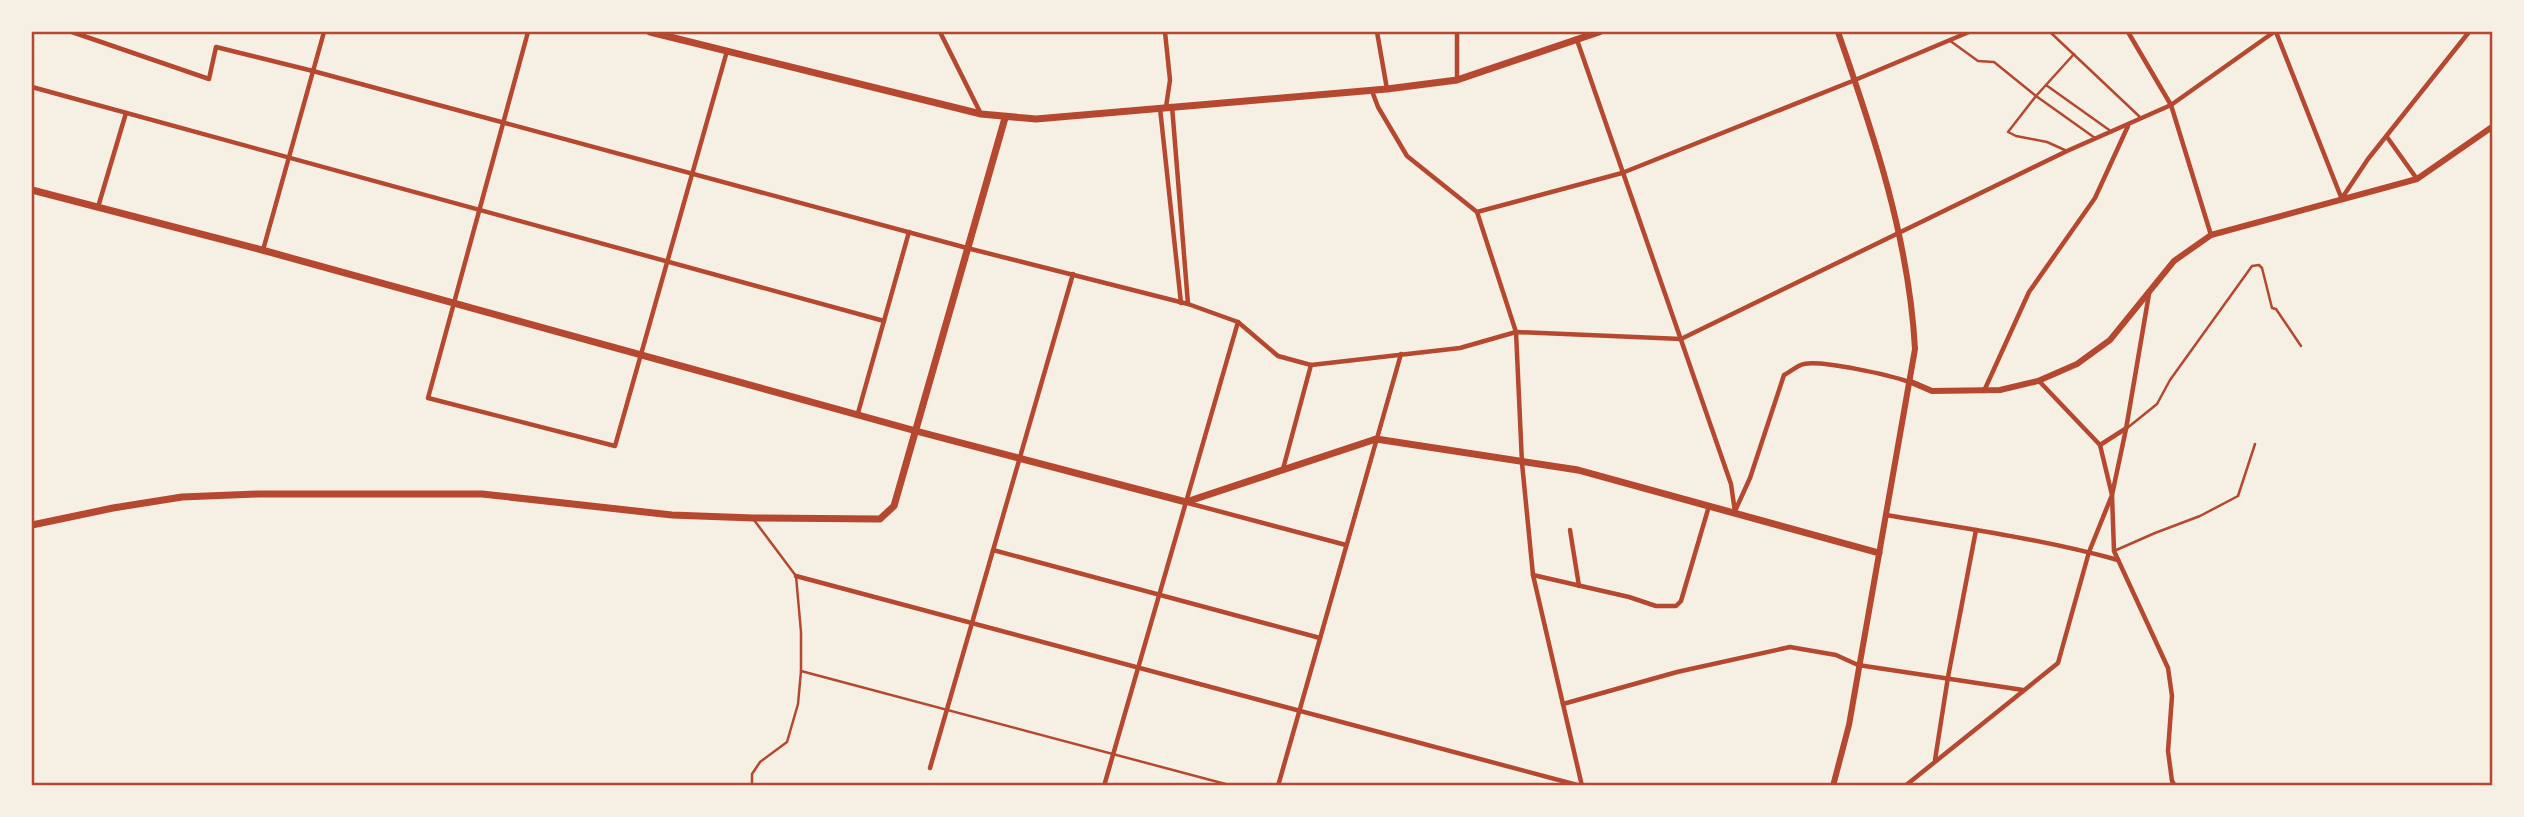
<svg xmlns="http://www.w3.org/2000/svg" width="2524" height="817" font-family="'Archivo Narrow',sans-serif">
<rect width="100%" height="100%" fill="#f6efe4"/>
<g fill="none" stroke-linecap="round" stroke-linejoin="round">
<g stroke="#b5482f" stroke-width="2.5">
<polyline points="2050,32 2141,118"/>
<polyline points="1949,40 1978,61 1994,62 2036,96 2095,138"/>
<polyline points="2046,85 2112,132"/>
<polyline points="2067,151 2047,142 2016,136 2008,132 2036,96 2074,54"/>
<polyline points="2126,429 2157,404 2170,380 2252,266 2259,265 2262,268 2272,308 2276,309 2301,346"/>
<polyline points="2114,551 2155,533 2200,516 2238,496 2255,444"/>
<polyline points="801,671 1233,786"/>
<polyline points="752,786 752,774 760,762 787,742 798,704 801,671 801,632 796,576 754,520"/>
</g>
<g stroke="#b5482f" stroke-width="4.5">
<polyline points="72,32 209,79 216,47 313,71 967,248 1188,304 1238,322 1278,356 1311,365 1460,348 1516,332 1681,339 2067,151 2171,105 2274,32"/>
<polyline points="528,32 428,398 615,446 727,51"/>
<polyline points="940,32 980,112"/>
<polyline points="1165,32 1170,80 1166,107"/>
<polyline points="1377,32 1387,89"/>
<polyline points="2128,32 2171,105 2211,235"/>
<polyline points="2276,32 2341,197"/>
<polyline points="1577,40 1731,484 1735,512"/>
<polyline points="1457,80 1457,32"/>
<polyline points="32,87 884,321"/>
<polyline points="1372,91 1378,107 1407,156 1477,212 1516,332 1522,463 1533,575 1582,786"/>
<polyline points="1172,106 1188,304"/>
<polyline points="1160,108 1181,303"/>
<polyline points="2387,137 2417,179"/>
<polyline points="2342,198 2368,159 2469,32"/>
<polyline points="98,207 126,113"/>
<polyline points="1477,212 1622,173 1855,80 1969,32"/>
<polyline points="263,250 324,32"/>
<polyline points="2039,381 2100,445 2112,495 2114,551 2168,668 2172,696 2168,751 2172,781 2175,786"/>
<polyline points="1984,391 2029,292 2095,198 2128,126"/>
<polyline points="858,413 909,232"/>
<polyline points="2100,445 2125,429"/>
<polyline points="1283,469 1311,365"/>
<polyline points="1188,503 1346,545"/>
<path d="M1735,511L1750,478L1784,375C1790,372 1798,365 1804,364C1822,360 1890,375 1909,382"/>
<path d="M1886,515C1963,528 2042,539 2118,560"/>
<polyline points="1570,530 1579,586"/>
<polyline points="993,550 1320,638"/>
<polyline points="1533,575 1629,597 1656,606 1676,606 1681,601 1709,506"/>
<polyline points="796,576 1581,786"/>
<polyline points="1563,704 1677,672 1790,647 1836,655 1858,665 2023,690"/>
<polyline points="1935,760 1948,677 1976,530"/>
<polyline points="930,768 1073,274"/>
<polyline points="1104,786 1238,322"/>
<polyline points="1278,786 1401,354"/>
<polyline points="1905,786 2058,663 2089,552 2112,495 2126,429 2149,294"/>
</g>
<g stroke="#b5482f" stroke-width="6">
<polyline points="1911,382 1932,391 2000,390 2038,381 2077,364 2110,340 2174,261 2211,235 2417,179 2492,127"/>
<path d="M1833,786L1849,725L1915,349C1909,239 1874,135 1838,32"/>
</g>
<g stroke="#b5482f" stroke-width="7">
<polyline points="32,190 262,250 916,431 1186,502 1376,439 1578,470 1879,553"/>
<polyline points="32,525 113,508 182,497 258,494 482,494 672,515 753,518 880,519 894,506 1005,118"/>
</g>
<polyline stroke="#b5482f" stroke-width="7" points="650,32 981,114 1036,119 1387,89 1457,80 1599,32"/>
</g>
<rect width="2524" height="817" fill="none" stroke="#f6efe4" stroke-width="66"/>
<rect x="33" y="33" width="2458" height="751" fill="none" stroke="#b5482f" stroke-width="2.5"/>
</svg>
